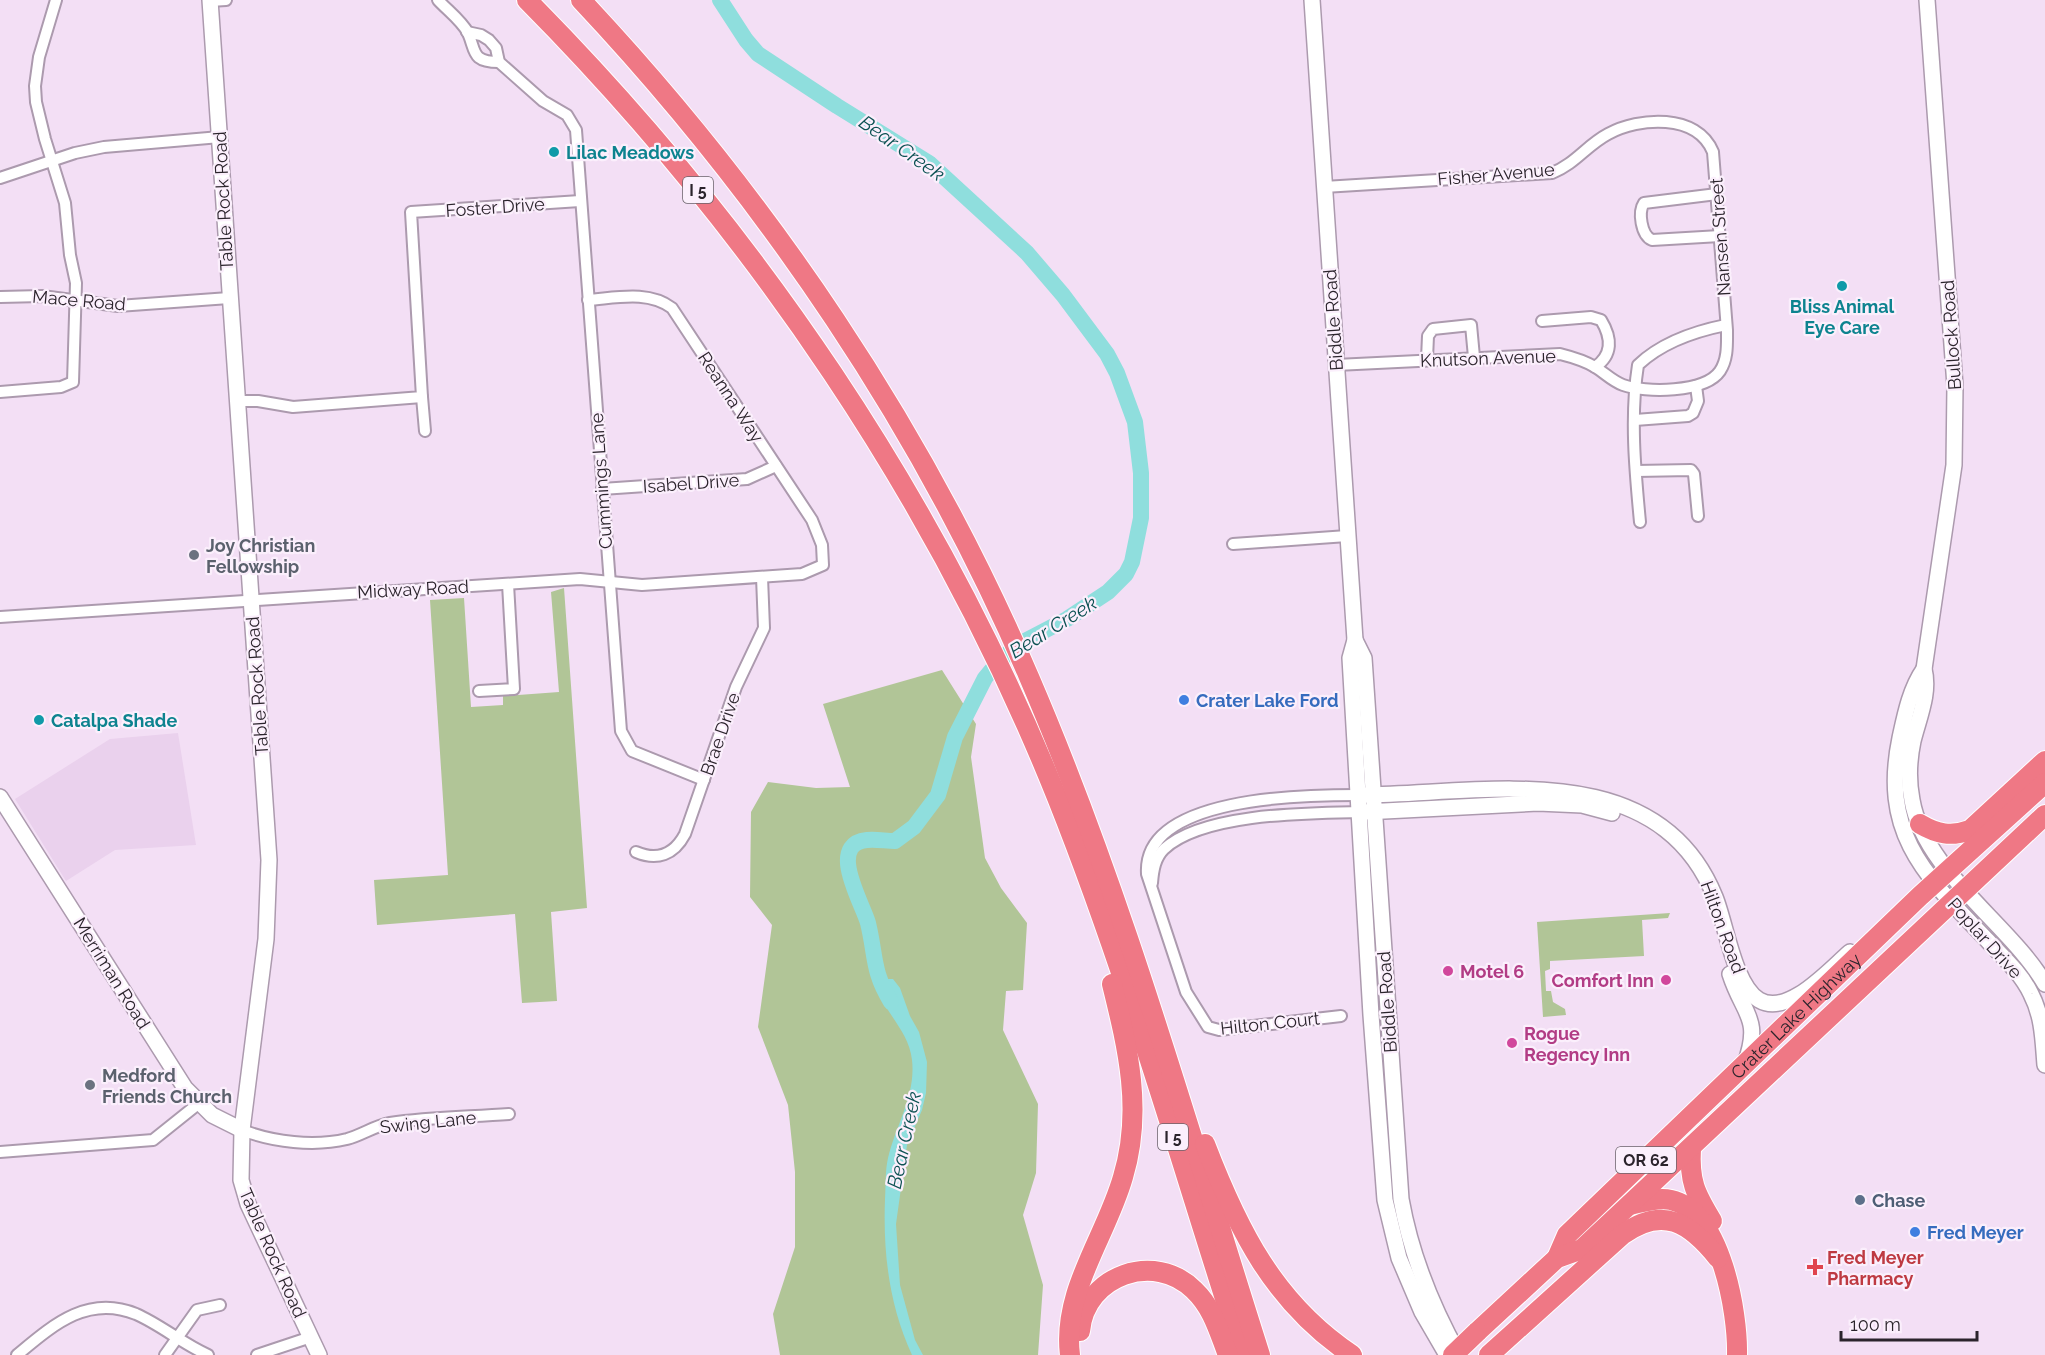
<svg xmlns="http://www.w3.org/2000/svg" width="2045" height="1355" font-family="Raleway,sans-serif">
<rect width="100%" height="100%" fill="#f3dff5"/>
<polygon fill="#ead1ed" points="178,733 196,845 115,850 66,881 15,799 110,739"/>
<g fill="#b1c597">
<polygon points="564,588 587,908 551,912 557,1001 522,1003 515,914 377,925 374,880 448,875 430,600 464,598 471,707 503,705 503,696 559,692 551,592"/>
<polygon points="942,670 976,724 971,757 985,858 1001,888 1027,923 1023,990 1006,991 1003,1030 1038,1104 1036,1173 1023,1215 1043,1285 1038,1355 780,1355 773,1314 795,1247 795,1172 788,1105 758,1027 772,925 750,897 751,812 768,782 816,788 850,787 823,704"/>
<polygon points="1670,913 1668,918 1642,920 1644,956 1550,961 1550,969 1545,971 1546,991 1551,991 1553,1002 1565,1009 1566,1015 1543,1017 1537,922"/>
</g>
<path fill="#8fdedd" d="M884,979H893L900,988L910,1016L919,1032L927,1062L926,1093L922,1110L907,1145L896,1224L900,1285L915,1340L923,1355H912C889,1305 883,1253 885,1199C886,1185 885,1171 888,1158C896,1125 916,1095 912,1060C909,1031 885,1014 877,987Z"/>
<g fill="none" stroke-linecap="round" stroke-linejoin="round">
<path stroke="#8fdedd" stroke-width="16" d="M720,0L746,40L758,54L837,106L929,163L1027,253L1063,295L1107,354L1117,373L1135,422L1141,473V518L1132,562L1126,574L1108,592L1067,619L1021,643L999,661L985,678L955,737L938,795L914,827L895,841C886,841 876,839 867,840C826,844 863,904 868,923C876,956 872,971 891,1002"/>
<g stroke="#ac9aae" stroke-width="14">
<g id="street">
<path d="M438,0C447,10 462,21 468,33C476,51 471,62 499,62"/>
<polyline points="210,1 226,0"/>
<polyline points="467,32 481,35 489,40 496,48 499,62 543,101 567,115 576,130 621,731 632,751 704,780"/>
<polyline points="0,178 75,153 104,147 220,137"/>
<path d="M1324,187L1552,173C1575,164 1587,145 1608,134C1639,117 1697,113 1713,152L1727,330C1727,344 1728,359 1720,371C1705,393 1645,393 1623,385C1612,381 1605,373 1595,367C1585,361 1572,357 1560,354L1336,365"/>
<path d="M1717,194L1644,203C1638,212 1641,235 1652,240L1720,236"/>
<polyline points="0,297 42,296 118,306 229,298"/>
<path d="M1542,321L1591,317L1601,320C1612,338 1613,355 1595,367"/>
<polyline points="1427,359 1428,336 1433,329 1471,325 1474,357"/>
<polyline points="0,392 61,387 73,382 76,283 70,255 65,203 45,139 36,102 35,86 39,57 56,0"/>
<polyline points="422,397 425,431"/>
<polyline points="237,401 258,401 293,407 422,397 411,212 580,201"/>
<polyline points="1635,420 1688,416 1693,413 1698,401 1696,386"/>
<polyline points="1636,471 1691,470 1694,474 1698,516"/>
<polyline points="602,489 747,479 776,466"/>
<path d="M1640,522C1635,470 1630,416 1638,365C1661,343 1696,331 1726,325"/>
<polyline points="1233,544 1347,536"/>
<path d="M0,617L580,579L642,585L802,574L823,565L822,545L812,520L672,308C648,290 616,298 588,300"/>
<polyline points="479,691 514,689 508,584"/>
<path d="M636,852C657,861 674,855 685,834L736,687L764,628L762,577"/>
<path d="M1152,883C1153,870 1155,858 1164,849C1203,813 1308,813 1359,812"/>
<path d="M1341,1016L1219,1030L1208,1027L1186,992L1147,874C1142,796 1304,795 1358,795"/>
<path d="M242,1130C273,1142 314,1147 347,1139C362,1135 374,1126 390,1123C429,1117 469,1117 509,1114"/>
<polyline points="0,1152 153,1140 198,1104"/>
<path d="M17,1355C52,1326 87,1294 136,1314C161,1325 183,1344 208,1355"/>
<polyline points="165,1355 197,1310 220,1305"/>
<polyline points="257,1355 311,1337"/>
</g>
</g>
<g stroke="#ac9aae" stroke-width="18">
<g id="secondary">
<polyline points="210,0 269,860 266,939 242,1130 241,1180 248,1204 319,1355"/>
<polyline points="1312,0 1355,640 1350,658 1371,1015 1385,1200 1399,1258 1422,1312 1447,1355"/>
<path d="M1927,0L1955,386L1954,465L1924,669C1930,693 1919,717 1913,741C1909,760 1908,780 1912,800C1924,871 2011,925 2045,984"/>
<path d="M1355,640L1364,658L1401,1199C1411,1255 1431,1305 1459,1355"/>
<path d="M1924,669C1910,689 1905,715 1900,738C1880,835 1926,876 1988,941C2003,957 2021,973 2031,994C2043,1017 2043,1041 2045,1065"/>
<path d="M1364,795C1484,794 1657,754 1715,897C1726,924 1734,985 1759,1000C1788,1017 1829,970 1850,952"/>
<polyline points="0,797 185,1088 212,1115 242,1130"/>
<polyline points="1365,812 1538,803 1582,805 1612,813"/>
<path d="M1730,974C1743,1015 1762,1017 1745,1064"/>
</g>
</g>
<g stroke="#fff" stroke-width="22">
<g id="highway">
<path d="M527,0C754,229 938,500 1058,800C1130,981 1183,1170 1243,1355"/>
<path d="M581,0C767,198 922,427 1029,677C1123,895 1188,1129 1260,1355"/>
<path d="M1920,824C1937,834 1951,837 1970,830L2045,761"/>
<path d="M1205,1144C1238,1230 1274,1303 1352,1355"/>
<path d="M1691,1148C1689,1181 1695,1193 1712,1221"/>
<path d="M1630,1205C1643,1202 1658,1197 1671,1200C1721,1211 1738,1313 1737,1355"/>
<path id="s1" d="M1557,1258L1567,1235L1920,896L2045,783"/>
<path d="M1080,1331C1085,1275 1155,1251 1194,1290C1213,1308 1219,1332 1228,1355"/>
<polyline points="1477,1332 1557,1258 1582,1249 2045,815"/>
<path d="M1070,1355C1062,1291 1106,1237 1123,1177C1143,1111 1128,1049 1112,984"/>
<path d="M1489,1355L1622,1235C1663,1205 1690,1223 1718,1258"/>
</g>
</g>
<use href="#street" stroke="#fff" stroke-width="10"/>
<use href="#secondary" stroke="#fff" stroke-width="15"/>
<use href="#highway" stroke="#ef7885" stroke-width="20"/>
<g stroke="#fff" stroke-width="22" stroke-linecap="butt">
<polyline id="highway-bridge" points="1453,1355 1477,1332"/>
</g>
<use href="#highway-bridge" stroke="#ef7885" stroke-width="20"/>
</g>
<g fill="#0f9aa8" stroke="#fbeffc" stroke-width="2">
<circle cx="554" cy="152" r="6"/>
<circle cx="1842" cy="286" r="6"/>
<circle cx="39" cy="720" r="6"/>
</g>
<g fill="#6b7280" stroke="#fbeffc" stroke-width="2">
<circle cx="194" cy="555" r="6"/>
<circle cx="90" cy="1085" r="6"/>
</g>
<g fill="#3f7fe0" stroke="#fbeffc" stroke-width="2">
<circle cx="1184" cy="700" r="6"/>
<circle cx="1915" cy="1232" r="6"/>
</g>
<g fill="#d1479c" stroke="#fbeffc" stroke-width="2">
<circle cx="1448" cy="971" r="6"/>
<circle cx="1666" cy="980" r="6"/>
<circle cx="1512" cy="1043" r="6"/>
</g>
<circle fill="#5c6f8a" stroke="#fbeffc" stroke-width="2" cx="1860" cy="1200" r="6"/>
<path fill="#e0444e" stroke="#fbeffc" stroke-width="2" d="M1812 1258h6v6h6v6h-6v6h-6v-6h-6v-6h6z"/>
<g text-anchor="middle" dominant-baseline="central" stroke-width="4.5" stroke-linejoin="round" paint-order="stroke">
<g fill="#fbeffc" stroke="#69616a" stroke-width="1.5">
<rect x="683" y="177" width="30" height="26" rx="4.5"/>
<rect x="1158" y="1124" width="30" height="26" rx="4.5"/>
<rect x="1616" y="1147" width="60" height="26" rx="4.5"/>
</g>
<g font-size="16" font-weight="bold" fill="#2b242c">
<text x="698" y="190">I 5</text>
<text x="1173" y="1137">I 5</text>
<text x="1646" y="1160">OR 62</text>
</g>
<g font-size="18" font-weight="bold" fill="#0d838f" stroke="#fbeffc" text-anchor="start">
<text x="566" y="152">Lilac Meadows</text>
<text x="1842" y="306" text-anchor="middle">Bliss Animal<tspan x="1842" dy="21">Eye Care</tspan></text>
<text x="51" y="720">Catalpa Shade</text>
</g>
<g font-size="18" fill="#2b242c" stroke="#fbeffc">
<text transform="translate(1496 174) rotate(-5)">Fisher Avenue</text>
<text transform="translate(223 201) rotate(-93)">Table Rock Road</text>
<text transform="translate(495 207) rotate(-4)">Foster Drive</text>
<text transform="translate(1720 237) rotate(-94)">Nansen Street</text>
<text transform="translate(79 300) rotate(5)">Mace Road</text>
<text transform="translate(1333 320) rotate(-94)">Biddle Road</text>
<text transform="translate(1951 335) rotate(-94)">Bullock Road</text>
<text transform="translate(1488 358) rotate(-2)">Knutson Avenue</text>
<text transform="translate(731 397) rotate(57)">Reanna Way</text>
<text transform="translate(601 481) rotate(-94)">Cummings Lane</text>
<text transform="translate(691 483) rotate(-4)">Isabel Drive</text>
<text transform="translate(413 589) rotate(-3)">Midway Road</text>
<text transform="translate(257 686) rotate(-94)">Table Rock Road</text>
<text transform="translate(720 734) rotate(-71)">Brae Drive</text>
<text transform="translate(1723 927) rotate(70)">Hilton Road</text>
<text transform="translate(1985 938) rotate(48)">Poplar Drive</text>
<text transform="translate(112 973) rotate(58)">Merriman Road</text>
<text transform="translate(1387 1002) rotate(-94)">Biddle Road</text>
<text stroke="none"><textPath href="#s1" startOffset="342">Crater Lake Highway</textPath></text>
<text transform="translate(1270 1023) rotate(-6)">Hilton Court</text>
<text transform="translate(428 1122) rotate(-6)">Swing Lane</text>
<text transform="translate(273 1253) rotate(66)">Table Rock Road</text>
</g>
<g font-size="18" font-weight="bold" fill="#5b616d" stroke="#fbeffc" text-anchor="start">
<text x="206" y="545">Joy Christian<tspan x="206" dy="21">Fellowship</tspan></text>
<text x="102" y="1075">Medford<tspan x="102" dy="21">Friends Church</tspan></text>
</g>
<g font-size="18" font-weight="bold" fill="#366cbe" stroke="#fbeffc" text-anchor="start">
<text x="1196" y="700">Crater Lake Ford</text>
<text x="1927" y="1232">Fred Meyer</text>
</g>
<g font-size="18" font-weight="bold" fill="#b23c85" stroke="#fbeffc" text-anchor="start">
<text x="1460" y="971">Motel 6</text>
<text x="1654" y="980" text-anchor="end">Comfort Inn</text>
<text x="1524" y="1033">Rogue<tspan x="1524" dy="21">Regency Inn</tspan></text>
</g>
<g font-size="18" font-weight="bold" fill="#4e5e75" stroke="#fbeffc" text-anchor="start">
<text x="1872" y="1200">Chase</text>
</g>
<g font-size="18" font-weight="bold" fill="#be3a42" stroke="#fbeffc" text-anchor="start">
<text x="1827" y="1257">Fred Meyer<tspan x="1827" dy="21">Pharmacy</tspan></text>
</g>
<g font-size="20" font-style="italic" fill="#0c5253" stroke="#fbeffc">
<text transform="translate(902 148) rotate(35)">Bear Creek</text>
<text transform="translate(1053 627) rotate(-32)">Bear Creek</text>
<text transform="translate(904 1140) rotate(-78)">Bear Creek</text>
</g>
</g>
<path d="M1841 1331v9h136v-9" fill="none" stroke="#2b242c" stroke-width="3"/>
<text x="1850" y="1331" font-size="18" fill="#2b242c" stroke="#fbeffc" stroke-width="4.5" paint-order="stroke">100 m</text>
</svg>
